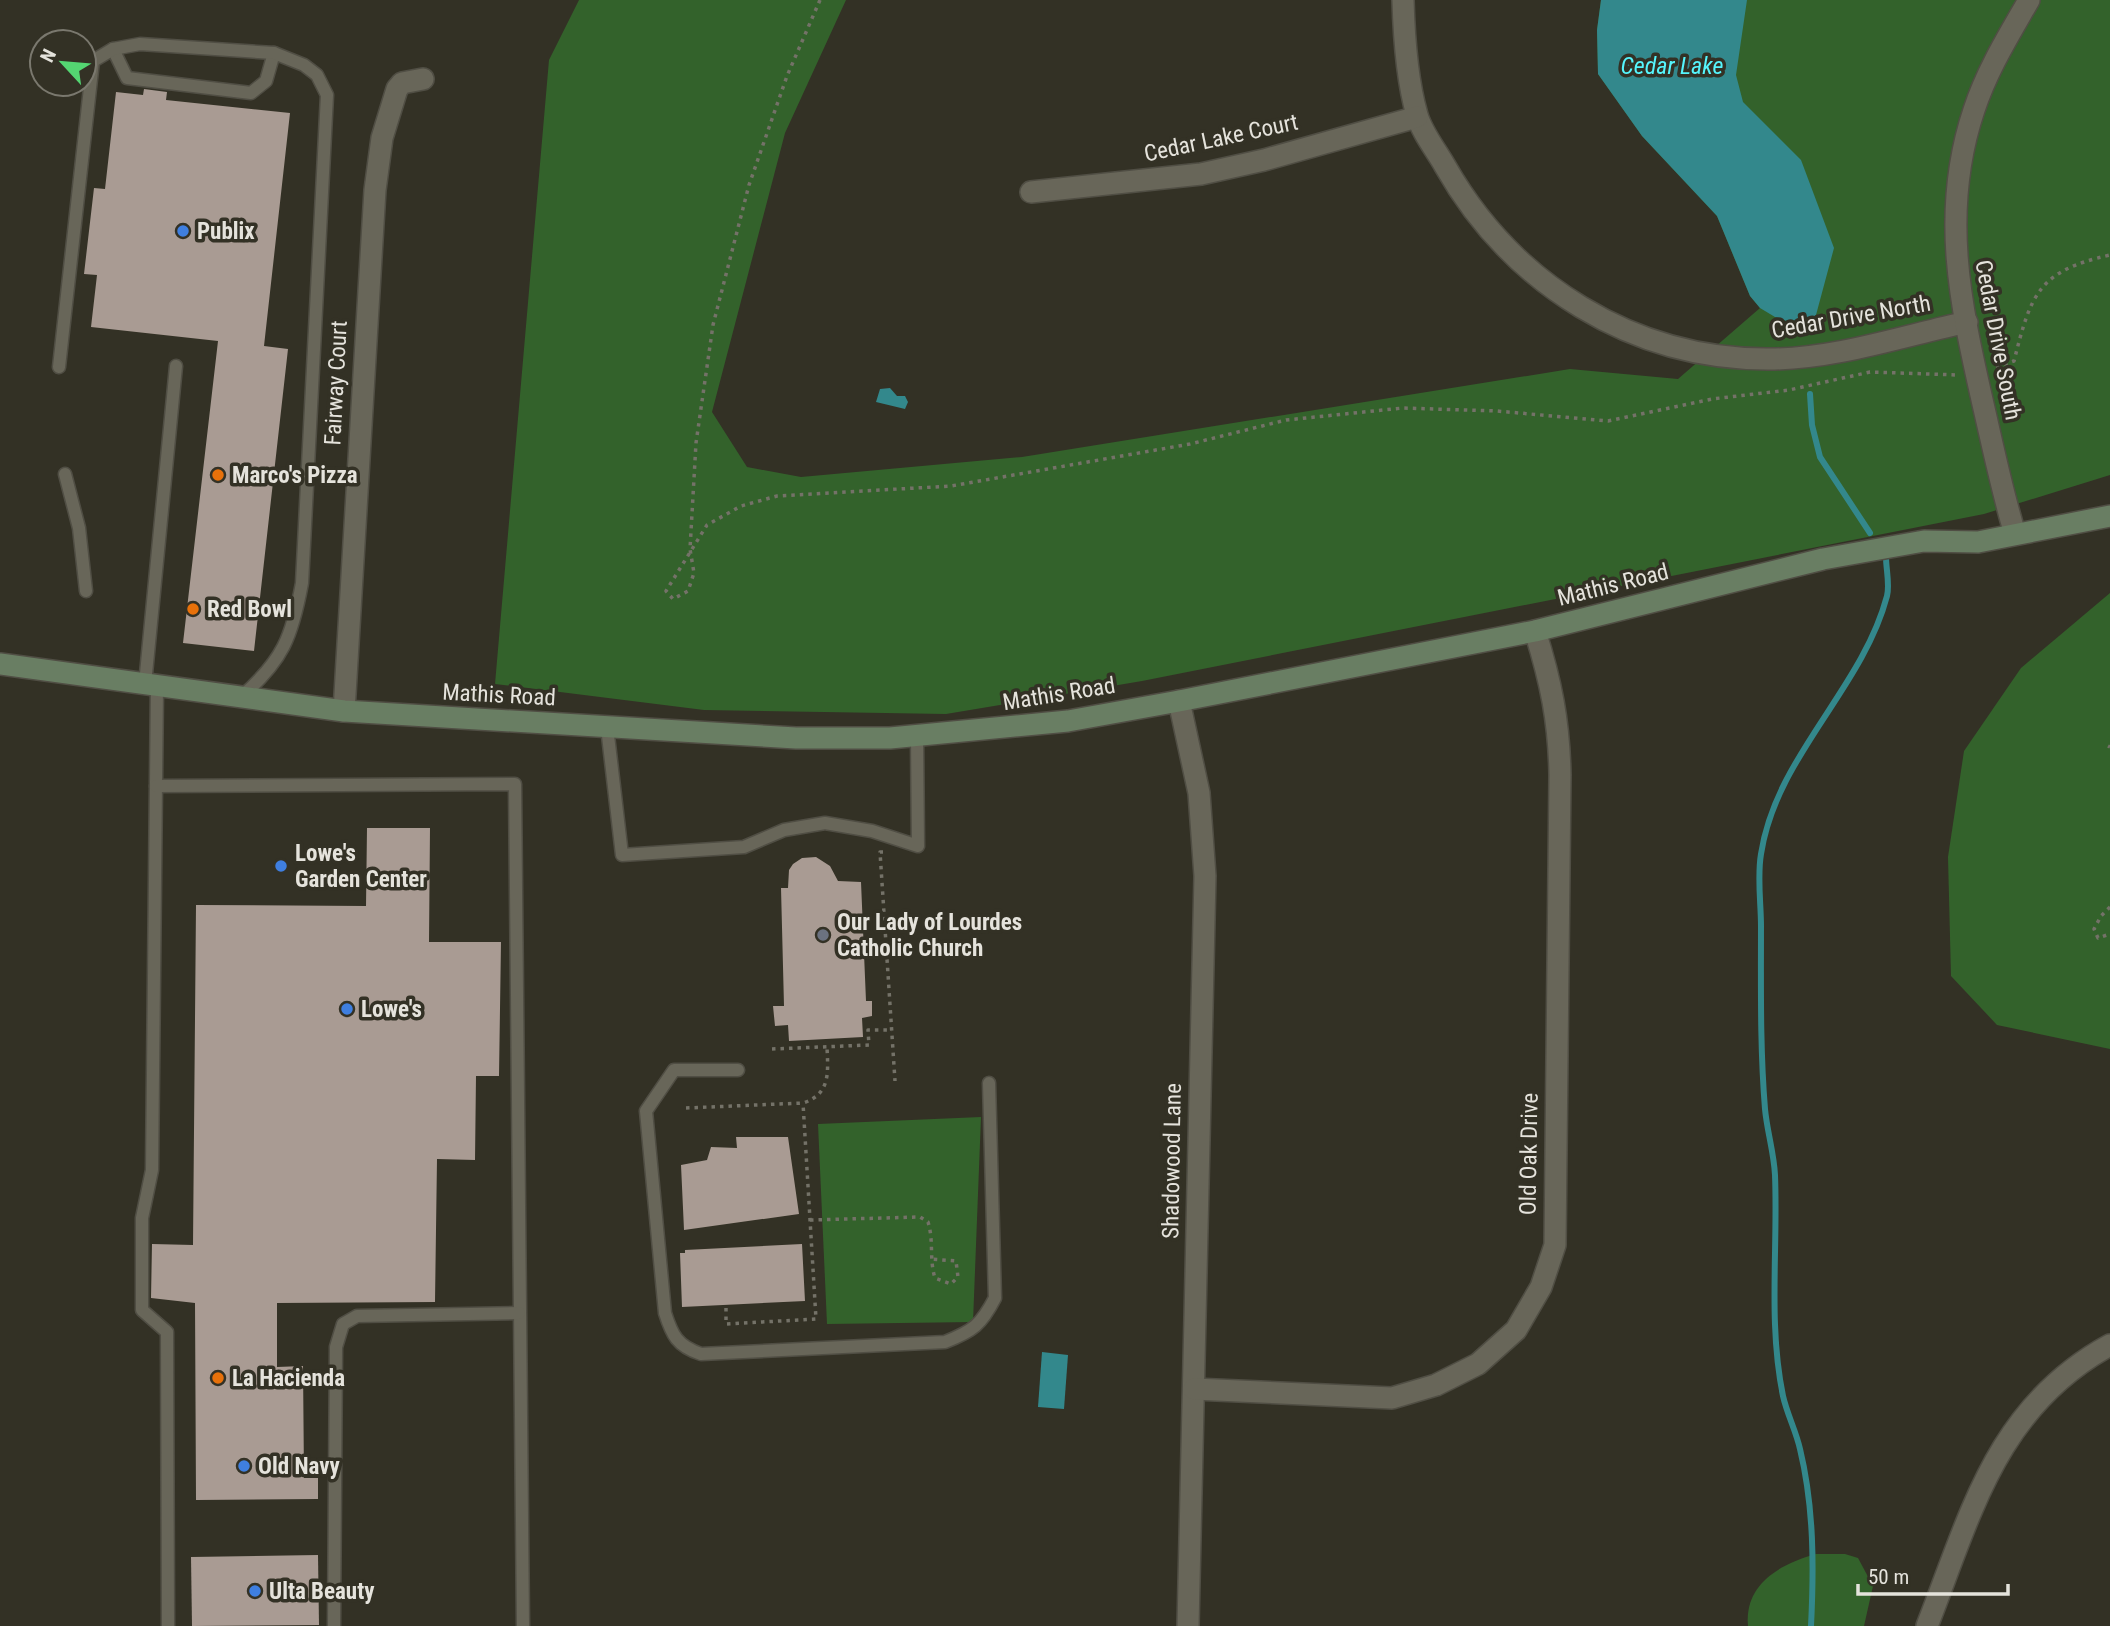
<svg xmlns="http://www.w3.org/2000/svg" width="2110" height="1626" font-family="'Roboto Condensed',sans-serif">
<rect width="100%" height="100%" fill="#333125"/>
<g fill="#33622b">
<polygon points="579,0 846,0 785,133 712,412 747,467 801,477 1022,457 1570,369 1678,379 1760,308 1750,296 1717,216 1642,136 1598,74 1597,30 1601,0 2110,0 2110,475 1984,514 1142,681 946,714 704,710 495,684 549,60"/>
<polygon points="2110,593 2110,1049 1997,1025 1951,976 1948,857 1964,751 2021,668"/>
<polygon points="981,1117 973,1322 827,1324 818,1124"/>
<path d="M1816,1554H1845L1858,1558L1873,1586L1864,1626H1748C1744,1584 1780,1564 1816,1554Z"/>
</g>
<g fill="#33888c">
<polygon points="1601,0 1747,0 1736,75 1743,102 1801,160 1834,248 1816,315 1800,326 1775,317 1760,308 1750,296 1717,216 1642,136 1598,74 1597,30"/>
<polygon points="890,388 897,396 905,396 908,402 905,409 876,402 880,389"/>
<polygon points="1042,1352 1068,1355 1064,1409 1038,1407"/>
</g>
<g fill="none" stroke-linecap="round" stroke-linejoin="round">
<g stroke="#33888c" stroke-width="6">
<polyline points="1810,394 1812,425 1820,457 1870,533"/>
<path d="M1811,1626C1814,1567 1814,1507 1800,1449C1796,1431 1787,1414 1783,1396C1768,1323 1778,1249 1775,1175C1774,1153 1767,1131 1765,1109C1760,1048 1761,988 1761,926C1761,903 1757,877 1761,854C1776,756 1862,690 1887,596C1890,585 1886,569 1886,557"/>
</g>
</g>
<g fill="#a99b93">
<polygon points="144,89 167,92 166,100 290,113 264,346 288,349 254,651 183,643 218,341 91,327 97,275 84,274 94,188 105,189 116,92 143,95"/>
<polygon points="367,828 430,828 429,942 501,942 499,1076 476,1076 475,1160 437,1159 435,1302 277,1303 277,1367 303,1366 304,1478 318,1478 318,1499 196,1500 195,1303 151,1298 152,1244 193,1245 196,905 366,906"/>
<polygon points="816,857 830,866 838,881 861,882 866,1001 872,1001 872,1016 862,1018 863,1037 789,1041 788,1025 775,1026 773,1006 784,1006 781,888 788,888 789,870 793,864 802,858"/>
<polygon points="736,1137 788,1137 799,1214 684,1230 681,1165 707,1160 711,1147 737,1148"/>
<polygon points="802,1244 805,1301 682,1307 680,1253 685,1253 685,1250"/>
<polygon points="318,1555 319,1625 192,1626 191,1557"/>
</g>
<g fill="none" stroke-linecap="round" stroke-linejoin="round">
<g stroke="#504e44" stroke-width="15">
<g id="lane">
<polyline points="113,49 127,78 251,93 266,81 274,53"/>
<path d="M59,367L93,61L113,49L140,44L274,53L304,65L317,75L327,95L302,583C292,637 283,660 241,697"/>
<polyline points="65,474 79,528 86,591"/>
<polyline points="145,684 176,366"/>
<polyline points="157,685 152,1170 142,1218 142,1310 167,1332 168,1626"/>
<polyline points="607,727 622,855 744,847 784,830 825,823 872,831 918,846 917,736"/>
<polyline points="156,786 515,784 523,1626"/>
<path d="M738,1070H674L646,1111L665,1313C672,1335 677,1346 701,1354L945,1342C973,1331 981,1325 995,1298L989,1083"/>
<polyline points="334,1626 336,1347 343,1324 357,1316 519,1313"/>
</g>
</g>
<g stroke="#504e44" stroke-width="24">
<g id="street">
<path d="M1403,0C1404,37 1407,80 1417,115C1422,133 1436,150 1445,166C1512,284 1633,360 1770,359C1835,359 1903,336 1967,322"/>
<polyline points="1031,192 1201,174 1264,160 1417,117"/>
<path d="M2015,534C2002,491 1993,447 1983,404C1960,303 1940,211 1974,110C1987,70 2009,35 2029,0"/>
<polyline points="1179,701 1199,793 1205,876 1188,1626"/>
<polyline points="344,711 375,190 382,138 397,89 402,83 423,79"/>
<path d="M1194,1389L1392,1398L1436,1385L1478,1364L1516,1330L1541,1287L1555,1245L1560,775C1559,721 1551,682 1535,631"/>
<path d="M1927,1626C1971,1514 1996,1407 2110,1345"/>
</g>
</g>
<g stroke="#504e44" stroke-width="24">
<polyline id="secondary" points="0,664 344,711 796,738 890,738 1068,721 1179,701 1535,631 1823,559 1924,541 1978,542 2110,516"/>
</g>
<g stroke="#747268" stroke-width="3.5" stroke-dasharray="3.5 5" stroke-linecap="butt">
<polyline points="820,0 787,76 749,185 713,325 696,443 690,549 694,573 688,591 673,599 666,591 707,525 741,506 777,496 951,486 1190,444 1286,420 1403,408 1497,411 1608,421 1712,399 1789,390 1870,372 1958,375"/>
<path d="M1996,367L2014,361C2031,294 2038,271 2110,255"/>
<polyline points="2108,746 2110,747"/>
<polyline points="883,852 880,852 895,1081"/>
<polyline points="2110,907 2101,916 2094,929 2098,938 2110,934"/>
<polyline points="772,1049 869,1045 868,1030 892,1030"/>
<path d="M686,1108L803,1103C831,1094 828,1072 827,1047"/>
<path d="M810,1220L920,1217L928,1222C934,1241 929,1259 935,1278L951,1284L958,1277L956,1261L930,1259"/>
<polyline points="726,1308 726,1324 816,1319 803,1103"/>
</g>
<use href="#lane" stroke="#686659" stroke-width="12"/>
<use href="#street" stroke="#686659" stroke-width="21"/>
<use href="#secondary" stroke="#697e63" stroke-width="21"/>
</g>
<g fill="#3f7fe0" stroke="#333125" stroke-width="2.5">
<circle cx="183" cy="231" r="7"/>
<circle cx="281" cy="866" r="7"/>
<circle cx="347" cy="1009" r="7"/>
<circle cx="244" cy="1466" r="7"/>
<circle cx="255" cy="1591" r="7"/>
</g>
<g fill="#e8710a" stroke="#333125" stroke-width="2.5">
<circle cx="218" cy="475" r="7"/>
<circle cx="193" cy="609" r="7"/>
<circle cx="218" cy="1378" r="7"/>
</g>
<circle fill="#6b7280" stroke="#333125" stroke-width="2.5" cx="823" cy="935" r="7"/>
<g text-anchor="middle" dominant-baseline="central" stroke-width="7" stroke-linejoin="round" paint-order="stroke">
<g font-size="23" fill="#e5e3dc" stroke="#333125">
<text transform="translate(1221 138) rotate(-12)">Cedar Lake Court</text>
<text transform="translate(1851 317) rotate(-10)">Cedar Drive North</text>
<text transform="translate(1998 340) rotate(79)">Cedar Drive South</text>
<text transform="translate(336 383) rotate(-87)">Fairway Court</text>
<text transform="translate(1613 585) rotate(-14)">Mathis Road</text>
<text transform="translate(1059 694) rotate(-9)">Mathis Road</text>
<text transform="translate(499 695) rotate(3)">Mathis Road</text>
<text transform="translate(1529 1154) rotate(-89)">Old Oak Drive</text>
<text transform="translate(1172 1161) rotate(-89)">Shadowood Lane</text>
</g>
<g font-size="23" font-weight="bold" fill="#e5e3dc" stroke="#333125" text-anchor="start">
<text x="197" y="231">Publix</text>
<text x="232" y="475">Marco's Pizza</text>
<text x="207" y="609">Red Bowl</text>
<text x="295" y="853">Lowe's<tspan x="295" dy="26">Garden Center</tspan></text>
<text x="837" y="922">Our Lady of Lourdes<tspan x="837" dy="26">Catholic Church</tspan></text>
<text x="361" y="1009">Lowe's</text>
<text x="232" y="1378">La Hacienda</text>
<text x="258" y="1466">Old Navy</text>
<text x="269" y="1591">Ulta Beauty</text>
</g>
<g font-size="24" font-style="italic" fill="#55f5fc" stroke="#333125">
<text x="1672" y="66">Cedar Lake</text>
</g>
</g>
<g transform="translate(63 63) rotate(296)"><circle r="33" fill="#333125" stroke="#7a786e" stroke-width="2"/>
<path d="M0-5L12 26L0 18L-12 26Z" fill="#54d672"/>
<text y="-10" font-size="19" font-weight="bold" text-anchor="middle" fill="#e5e3dc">N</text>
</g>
<path d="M1858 1584v10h150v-10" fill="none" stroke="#e5e3dc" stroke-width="3.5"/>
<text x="1868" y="1584" font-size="21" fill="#e5e3dc" stroke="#333125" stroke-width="5" paint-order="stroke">50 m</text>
</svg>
